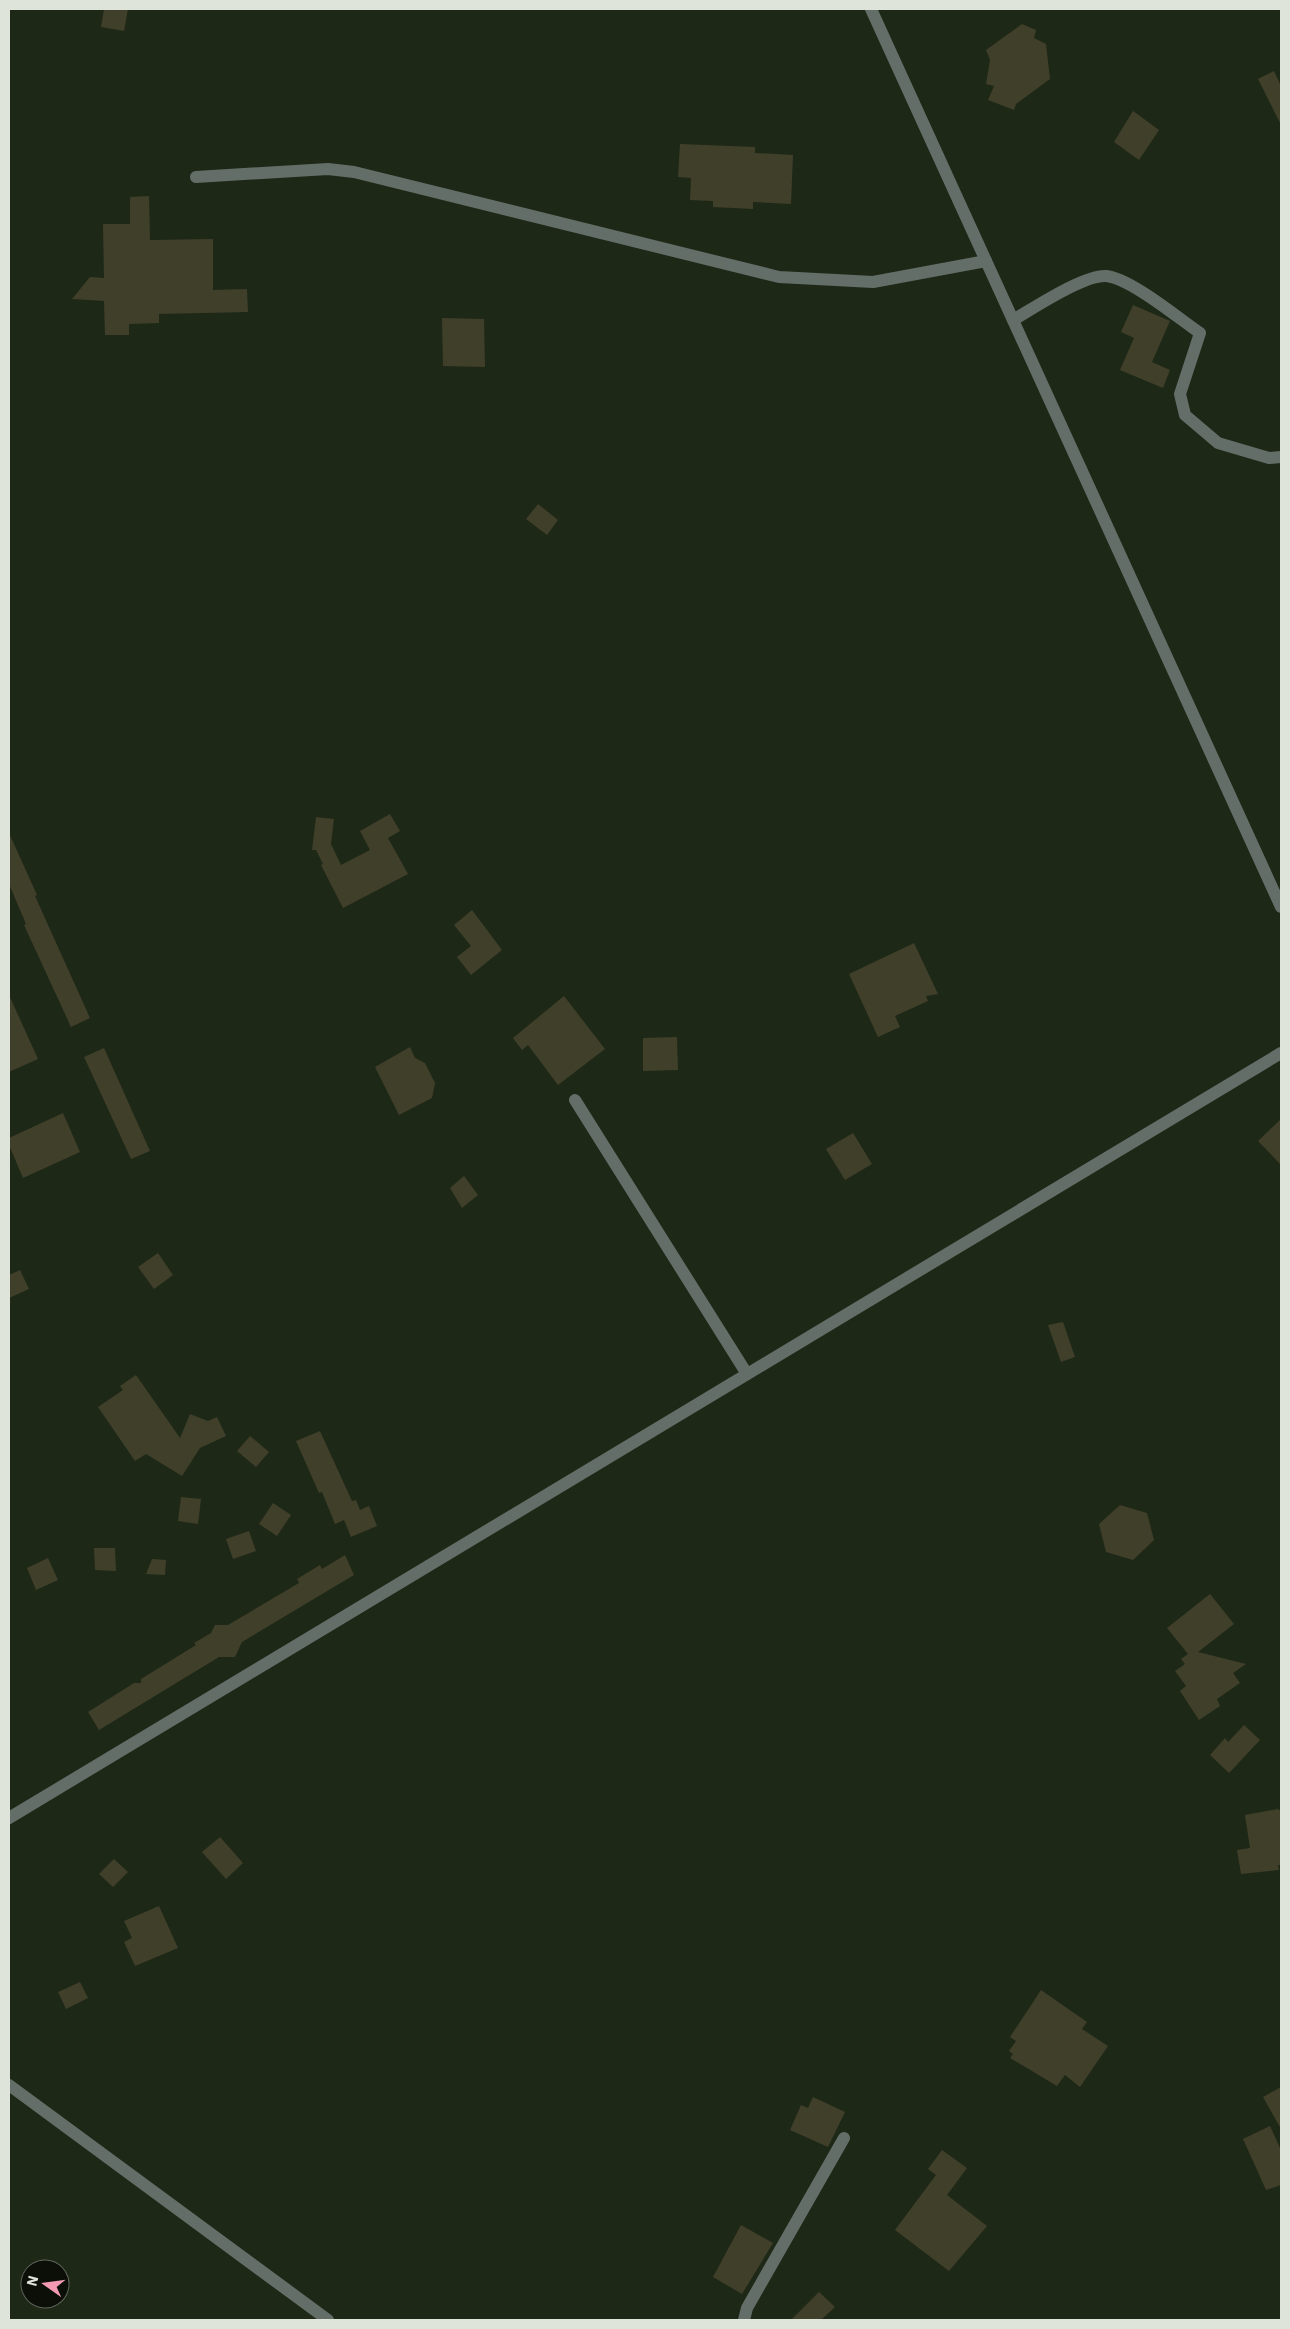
<svg xmlns="http://www.w3.org/2000/svg" width="1290" height="2329" font-family="'IBM Plex Sans',sans-serif">
<rect width="100%" height="100%" fill="#1e2817"/>
<g fill="#403f2a">
<polygon points="104,9 128,9 124,31 101,27"/>
<polygon points="1022,24 1036,30 1034,38 1046,44 1050,79 1016,104 1014,110 988,100 994,86 986,84 990,60 986,50"/>
<polygon points="1274,71 1281,86 1281,125 1258,79"/>
<polygon points="1133,111 1159,130 1139,160 1114,142"/>
<polygon points="680,144 755,147 755,153 793,155 791,204 753,202 753,209 713,207 713,201 690,200 691,178 678,177"/>
<polygon points="149,196 150,240 213,239 213,290 247,289 248,312 159,314 159,323 129,324 129,335 105,335 104,301 72,299 90,277 104,278 103,224 130,224 130,197"/>
<polygon points="1133,305 1170,321 1152,362 1170,370 1163,388 1120,370 1134,338 1121,332"/>
<polygon points="442,318 484,319 485,367 443,366"/>
<polygon points="538,504 558,520 547,535 526,519"/>
<polygon points="390,814 400,831 388,838 408,874 343,908 321,865 323,864 316,850 312,850 316,817 334,819 331,844 341,865 370,850 360,831"/>
<polygon points="9,833 37,895 35,896 90,1018 71,1027 24,925 26,924 9,884"/>
<polygon points="472,910 502,950 471,975 457,957 471,946 454,925"/>
<polygon points="914,943 938,994 926,996 928,1001 895,1016 900,1027 878,1037 849,974"/>
<polygon points="9,995 38,1059 9,1072"/>
<polygon points="564,996 605,1049 558,1085 528,1045 522,1050 513,1038"/>
<polygon points="677,1037 678,1070 643,1071 643,1038"/>
<polygon points="410,1047 415,1058 425,1063 435,1083 432,1098 399,1115 375,1067"/>
<polygon points="104,1048 150,1151 131,1159 84,1057"/>
<polygon points="63,1113 80,1152 23,1178 9,1145 9,1138"/>
<polygon points="1281,1119 1281,1165 1258,1141"/>
<polygon points="853,1133 872,1164 845,1180 826,1149"/>
<polygon points="464,1176 478,1195 462,1208 450,1188"/>
<polygon points="158,1253 173,1275 154,1289 138,1267"/>
<polygon points="20,1270 29,1289 9,1298 9,1275"/>
<polygon points="1063,1322 1075,1357 1061,1362 1048,1325"/>
<polygon points="136,1375 180,1438 190,1414 208,1421 217,1417 226,1436 200,1448 182,1476 146,1454 135,1461 98,1407 123,1390 120,1386"/>
<polygon points="320,1431 352,1501 356,1500 360,1510 369,1506 377,1526 351,1537 344,1520 335,1524 322,1492 319,1493 296,1441"/>
<polygon points="250,1436 269,1452 256,1467 237,1451"/>
<polygon points="181,1497 201,1499 198,1524 178,1521"/>
<polygon points="273,1503 291,1515 277,1536 259,1524"/>
<polygon points="1120,1505 1147,1513 1154,1540 1133,1560 1106,1552 1099,1524"/>
<polygon points="249,1531 256,1551 233,1559 226,1539"/>
<polygon points="94,1548 115,1548 116,1571 95,1570"/>
<polygon points="345,1555 354,1575 242,1642 235,1657 219,1657 99,1730 88,1712 134,1683 141,1683 141,1679 196,1645 194,1643 211,1633 215,1625 228,1625 299,1583 297,1579 320,1565 322,1569"/>
<polygon points="48,1558 58,1580 36,1590 27,1568"/>
<polygon points="152,1559 166,1560 165,1575 146,1574"/>
<polygon points="1210,1594 1234,1624 1198,1652 1246,1664 1233,1673 1240,1683 1217,1699 1220,1706 1199,1720 1180,1691 1186,1686 1175,1671 1185,1664 1181,1659 1188,1654 1167,1628"/>
<polygon points="1244,1725 1260,1740 1229,1773 1210,1755 1225,1738 1228,1742"/>
<polygon points="1278,1809 1281,1811 1281,1865 1278,1865 1279,1870 1241,1874 1237,1850 1250,1848 1245,1815"/>
<polygon points="220,1837 243,1863 226,1879 202,1852"/>
<polygon points="114,1859 128,1872 113,1887 99,1874"/>
<polygon points="159,1906 178,1948 135,1966 124,1942 132,1938 124,1921"/>
<polygon points="80,1982 88,1998 66,2009 58,1992"/>
<polygon points="1041,1990 1087,2022 1082,2029 1108,2046 1080,2087 1065,2075 1057,2086 1010,2058 1013,2054 1009,2051 1016,2041 1010,2037"/>
<polygon points="1281,2087 1281,2129 1263,2097"/>
<polygon points="813,2097 845,2112 828,2147 790,2130 801,2105 808,2108"/>
<polygon points="1270,2126 1281,2150 1281,2185 1266,2190 1243,2139"/>
<polygon points="942,2150 967,2168 947,2195 987,2226 949,2271 895,2230 936,2175 928,2169"/>
<polygon points="741,2225 773,2243 742,2294 713,2277"/>
<polygon points="819,2292 835,2307 821,2320 791,2320"/>
</g>
<g fill="none" stroke-linecap="round" stroke-linejoin="round">
<g stroke="#646e68" stroke-width="12">
<polyline points="871,9 1281,907"/>
<polyline points="196,177 328,169 354,172 779,277 873,282 986,261"/>
<path d="M1013,320C1034,308 1083,275 1106,276C1130,278 1178,318 1200,333L1180,394L1185,415L1218,443L1269,458L1281,457"/>
<polyline points="575,1100 747,1374"/>
<polyline points="9,1818 1281,1053"/>
<polyline points="9,2085 328,2320"/>
<polyline points="744,2320 747,2308 844,2138"/>
</g>
</g>
<rect width="1290" height="2329" fill="none" stroke="#dee4d9" stroke-width="20"/>
<g transform="translate(45 2284) rotate(284)"><circle r="24" fill="#0b0f08" stroke="#5f645c"/>
<path d="M0-4L9 19L0 12L-9 19Z" fill="#f19ab1"/>
<text y="-8" font-size="14" font-weight="bold" text-anchor="middle" fill="#dee4d9">N</text>
</g>
</svg>
